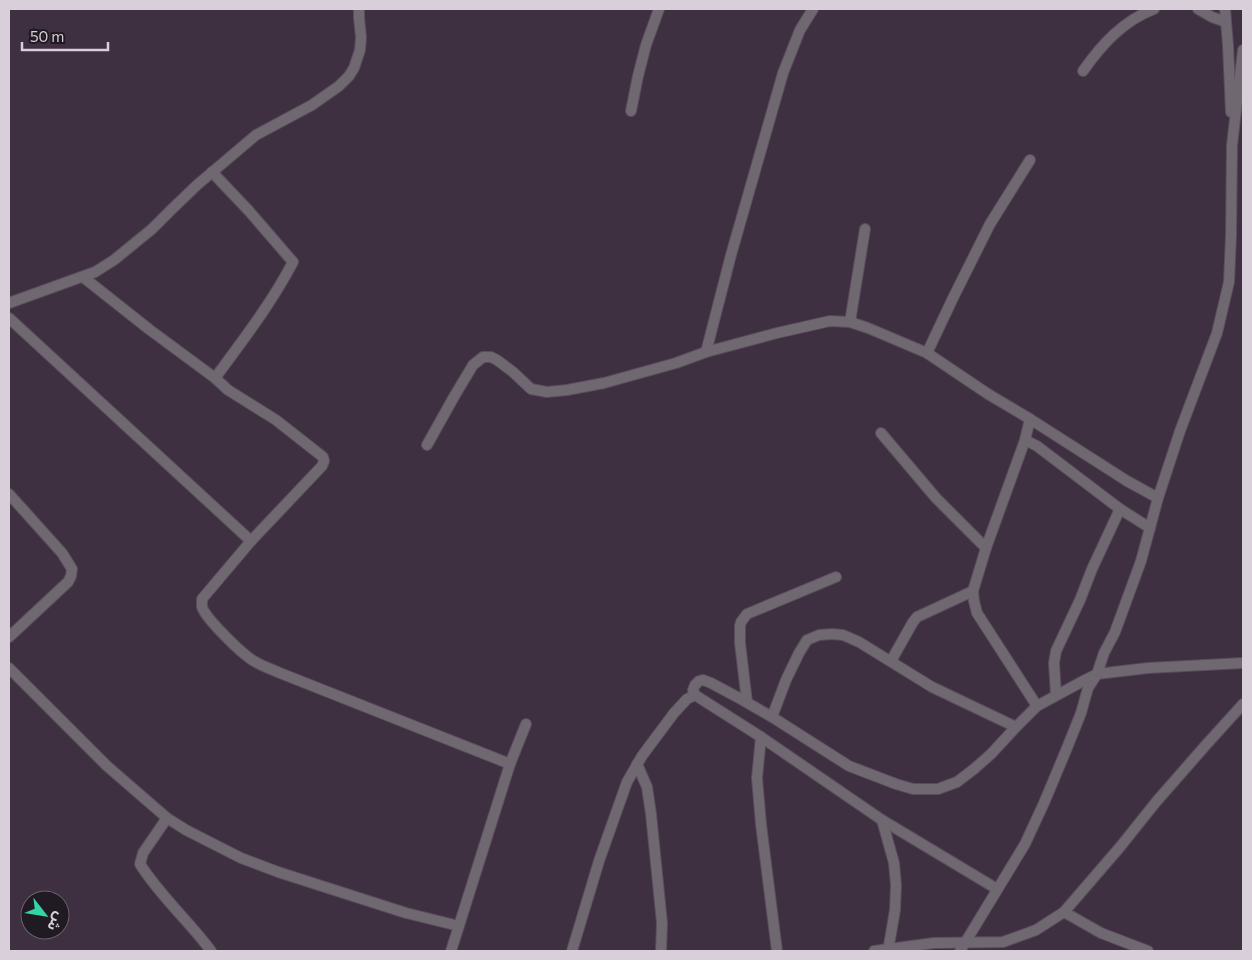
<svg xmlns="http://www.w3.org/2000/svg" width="1252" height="960" font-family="Commissioner,'Noto Sans Arabic',sans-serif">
<rect width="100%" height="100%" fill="#3e2f41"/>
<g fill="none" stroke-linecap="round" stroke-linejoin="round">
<g stroke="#5a4c5d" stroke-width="12">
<g id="street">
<polyline points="1198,9 1212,17 1226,22"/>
<polyline points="1225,9 1228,45 1231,112"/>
<path d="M1083,71C1102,44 1123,21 1154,9"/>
<polyline points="631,111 638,76 646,45 659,9"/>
<path d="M212,172L249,211L293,262C271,304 243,340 215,378"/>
<polyline points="83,277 150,330 215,378 228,390 276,420 323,457 324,461 322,466 251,541"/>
<polyline points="9,303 95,272 114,260 152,229 171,210 197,185 256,135 312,105 339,86 349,76 354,68 360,50 361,37 359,18 359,9"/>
<path d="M9,318L251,541L202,599C202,600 202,605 202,607C206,619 243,655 254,661C262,666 271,669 280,673L510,764"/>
<polyline points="850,322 865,229"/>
<polyline points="706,352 731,255 783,73 800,30 813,9"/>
<polyline points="927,353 953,298 990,224 1030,160"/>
<polyline points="1030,419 1025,440 986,548 973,591 974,601 977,613 1037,706"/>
<polyline points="881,433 936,498 986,548"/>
<polyline points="1025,440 1037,446 1120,509 1150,528"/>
<polyline points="427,445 455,395 473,365 483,357 491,357 497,360 513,372 531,389 547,392 567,390 604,383 676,363 706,352 777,333 830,321 850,322 868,328 927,353 988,394 1030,419 1127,481 1158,498"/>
<polyline points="9,494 62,553 72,569 71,576 68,582 9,637"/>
<polyline points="891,661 913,622 917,617 973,591"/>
<polyline points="9,668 107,766 167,818 186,830 241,858 278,872 406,913 459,926"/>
<polyline points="695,695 761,737 882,820 997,889"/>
<polyline points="1056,695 1054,663 1056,651 1080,600 1092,569 1120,509"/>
<polyline points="747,702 740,643 740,626 741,622 747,614 836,577"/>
<polyline points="772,717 786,680 799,653 807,640 819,635 832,634 843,635 859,642 932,687 1016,727"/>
<polyline points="761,737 757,778 761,824 777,951"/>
<polyline points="637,764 647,787 651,814 662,923 661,951"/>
<path d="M167,818L143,853L140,864C160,896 189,921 211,951"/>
<polyline points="882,820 894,863 896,885 895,910 888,951"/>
<polyline points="1064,912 1101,933 1148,951"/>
<polyline points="451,951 510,764 526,724"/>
<polyline points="572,951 599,861 627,782 642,756 674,713 687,699 695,695 693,690 695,685 699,681 703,680 711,683 739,698 772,717 849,766 896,784 913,789 938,789 957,782 974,769 991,754 1016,727 1037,706 1085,680 1097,674 1148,668 1243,663"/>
<polyline points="874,951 934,943 1003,942 1036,930 1064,912 1120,847 1156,802 1205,746 1243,704"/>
<polyline points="960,951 1025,844 1044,803 1067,748 1081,713 1088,688 1097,674 1104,653 1115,632 1141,561 1158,498 1180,431 1217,333 1229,282 1231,236 1232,145 1243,50"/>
</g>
</g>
<use href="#street" stroke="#6f6871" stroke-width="10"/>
</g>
<rect width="1252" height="960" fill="none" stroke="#d8cfdb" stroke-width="20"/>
<g transform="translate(45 915) rotate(121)"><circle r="24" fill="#201a22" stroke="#6a626c"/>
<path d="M0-4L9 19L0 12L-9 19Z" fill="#32d4a8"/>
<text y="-8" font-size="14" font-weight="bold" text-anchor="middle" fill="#d8cfdb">ش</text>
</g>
<path d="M22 42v8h86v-8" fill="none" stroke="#d8cfdb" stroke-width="2.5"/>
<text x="30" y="42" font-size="15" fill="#d8cfdb" stroke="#201a22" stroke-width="4" paint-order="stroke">50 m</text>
</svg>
